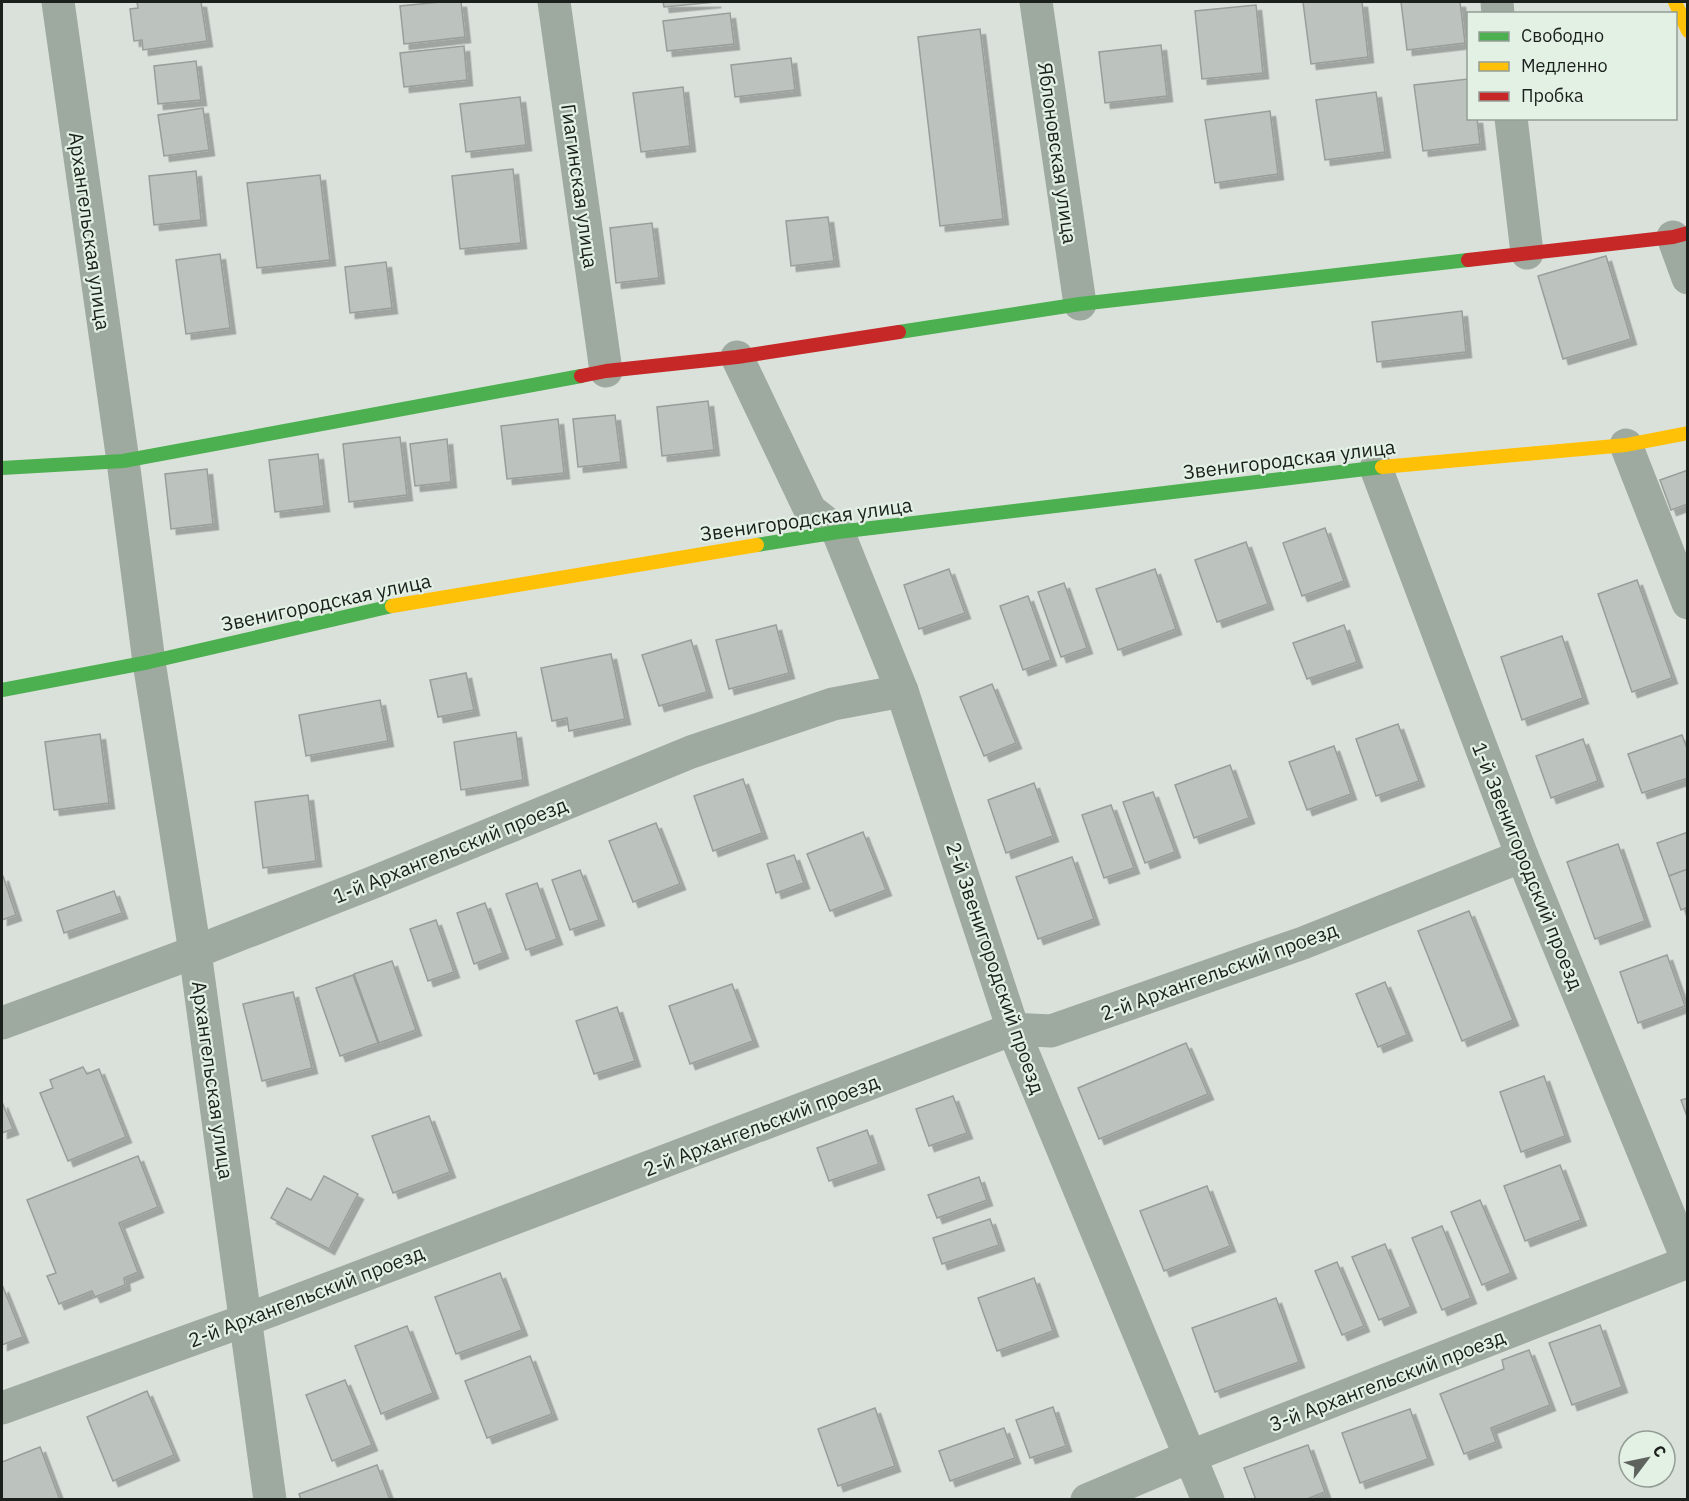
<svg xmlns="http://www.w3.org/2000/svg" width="1689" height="1501" font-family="'IBM Plex Sans',sans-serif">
<defs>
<filter id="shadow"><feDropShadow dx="5.5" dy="5.5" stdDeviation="0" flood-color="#0004"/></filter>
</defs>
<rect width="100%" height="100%" fill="#dae0da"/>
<g fill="#bcc2bd" stroke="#999e9a" stroke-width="1.5" filter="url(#shadow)">
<polygon points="137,2 201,2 207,41 143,50 142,40 134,41 130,9 138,8"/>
<polygon points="441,2 461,2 465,37 404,44 400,6"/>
<polygon points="663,2 716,2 664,7"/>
<polygon points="1303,2 1362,2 1368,57 1311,64"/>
<polygon points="1401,2 1460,2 1465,43 1407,50"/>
<polygon points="1256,5 1263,73 1202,79 1195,11"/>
<polygon points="730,13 734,44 667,51 663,21"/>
<polygon points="980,29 1003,219 940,226 918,37"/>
<polygon points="1161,45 1167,96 1105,103 1099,52"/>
<polygon points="464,46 467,80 404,87 400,53"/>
<polygon points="791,58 795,90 735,97 731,65"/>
<polygon points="196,61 201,100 158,104 154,66"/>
<polygon points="1468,79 1468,118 1477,118 1480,144 1423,151 1414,85"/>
<polygon points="683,87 690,146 641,152 633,93"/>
<polygon points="1376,92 1385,152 1325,160 1316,100"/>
<polygon points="520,97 526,145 466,152 460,104"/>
<polygon points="203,108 209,150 164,156 158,115"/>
<polygon points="1270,111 1278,174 1215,183 1205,120"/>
<polygon points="513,169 521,243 460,249 452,176"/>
<polygon points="196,171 201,220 154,225 149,176"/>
<polygon points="320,175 330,260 257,268 247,183"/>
<polygon points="828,217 834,261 791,266 786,221"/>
<polygon points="652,223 659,278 616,283 610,228"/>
<polygon points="220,254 230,328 186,334 176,260"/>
<polygon points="1606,256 1631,339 1563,359 1538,276"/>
<polygon points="386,262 392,308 350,313 345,267"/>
<polygon points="1462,311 1466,352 1377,362 1372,322"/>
<polygon points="708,401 714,450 662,456 657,407"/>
<polygon points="615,415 621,462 578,467 573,419"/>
<polygon points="558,419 564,473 507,479 501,426"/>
<polygon points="400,437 407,495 349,502 343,444"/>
<polygon points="447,439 451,482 415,486 410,444"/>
<polygon points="318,454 324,506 275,512 269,460"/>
<polygon points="207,469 213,524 171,529 165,474"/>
<polygon points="1688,470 1688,504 1671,510 1660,480"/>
<polygon points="1325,528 1344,581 1302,596 1283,543"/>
<polygon points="1246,542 1268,604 1217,622 1195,560"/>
<polygon points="949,569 965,613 919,629 904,585"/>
<polygon points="1155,569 1176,629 1118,650 1096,589"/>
<polygon points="1637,580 1672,678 1632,692 1598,594"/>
<polygon points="1064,583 1087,648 1061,657 1038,592"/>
<polygon points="1028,596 1051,660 1023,670 1000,606"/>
<polygon points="776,625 789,673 729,689 716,640"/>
<polygon points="1344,625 1357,662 1307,679 1293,643"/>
<polygon points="1562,636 1583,698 1522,720 1501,657"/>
<polygon points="691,640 707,692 659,706 642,655"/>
<polygon points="611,654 625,719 569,731 567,718 552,721 541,668"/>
<polygon points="466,673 474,710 438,717 430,680"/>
<polygon points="992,684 1016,743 984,756 960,697"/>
<polygon points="380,700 388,741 306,756 299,715"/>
<polygon points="1398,724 1419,781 1376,796 1356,739"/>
<polygon points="516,732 523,780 461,790 454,742"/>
<polygon points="100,734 109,803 54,810 45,742"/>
<polygon points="1682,735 1688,751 1688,778 1642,793 1628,754"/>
<polygon points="1583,739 1598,781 1551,798 1536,756"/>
<polygon points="1334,746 1351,794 1307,810 1289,762"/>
<polygon points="1230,765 1249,818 1194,838 1175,785"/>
<polygon points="743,779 762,833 713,851 694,796"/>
<polygon points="1034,783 1053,836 1006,853 988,800"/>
<polygon points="1153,792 1175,852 1145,863 1123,802"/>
<polygon points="308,795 316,861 263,868 255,802"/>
<polygon points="1111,805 1134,868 1104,878 1082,815"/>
<polygon points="656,823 680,884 633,902 609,841"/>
<polygon points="863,832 886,890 830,911 807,854"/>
<polygon points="1688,832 1688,869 1669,876 1657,843"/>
<polygon points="1618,844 1645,921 1595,939 1567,862"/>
<polygon points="794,855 804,883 776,893 767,864"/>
<polygon points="1072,857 1094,919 1038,939 1016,877"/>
<polygon points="1688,869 1688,907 1681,910 1669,876"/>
<polygon points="580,870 599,920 570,930 552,880"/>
<polygon points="3,876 16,915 2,920 2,876"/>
<polygon points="537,883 557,939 526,950 506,894"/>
<polygon points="114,891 122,913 64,933 57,911"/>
<polygon points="485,903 503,953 474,964 457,913"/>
<polygon points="1469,911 1513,1020 1462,1041 1418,931"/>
<polygon points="436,920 454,972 428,981 410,929"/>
<polygon points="1667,955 1685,1006 1638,1023 1620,972"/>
<polygon points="392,961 416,1030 379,1043 354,974"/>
<polygon points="353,975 378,1043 340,1056 316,988"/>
<polygon points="1385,982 1407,1035 1378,1047 1356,994"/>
<polygon points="732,984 753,1041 690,1064 669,1006"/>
<polygon points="293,992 312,1068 262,1081 243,1004"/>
<polygon points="617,1007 635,1061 594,1074 576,1021"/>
<polygon points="1186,1043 1208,1094 1099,1139 1078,1088"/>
<polygon points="83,1067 87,1074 99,1069 126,1137 68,1161 40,1093 53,1088 50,1080"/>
<polygon points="1544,1076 1565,1136 1521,1152 1500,1092"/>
<polygon points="953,1096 967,1133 929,1146 916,1109"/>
<polygon points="1688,1098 1688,1119 1681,1100"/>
<polygon points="2,1102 13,1129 2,1133"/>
<polygon points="429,1116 450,1172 393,1193 372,1136"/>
<polygon points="867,1130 879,1164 829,1181 817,1148"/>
<polygon points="138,1156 158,1207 119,1223 138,1272 124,1278 125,1285 95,1297 92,1291 59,1304 47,1276 56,1273 27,1200"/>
<polygon points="1560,1165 1581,1220 1525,1241 1504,1186"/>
<polygon points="324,1176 358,1194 329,1249 271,1218 287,1188 311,1200"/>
<polygon points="979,1177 987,1200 937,1218 928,1195"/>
<polygon points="1207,1186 1230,1246 1164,1271 1140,1211"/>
<polygon points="1480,1200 1511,1273 1482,1285 1451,1212"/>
<polygon points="990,1219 999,1245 942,1264 933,1238"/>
<polygon points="1442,1226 1471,1298 1442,1310 1412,1238"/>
<polygon points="1385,1244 1411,1307 1379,1320 1352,1257"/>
<polygon points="1337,1262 1364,1326 1342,1335 1315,1271"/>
<polygon points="500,1273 522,1330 456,1354 435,1297"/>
<polygon points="1034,1278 1053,1331 997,1351 978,1298"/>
<polygon points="3,1287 23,1337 2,1345 2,1288"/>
<polygon points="1276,1298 1299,1362 1215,1392 1192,1328"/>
<polygon points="1600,1325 1622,1387 1572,1405 1549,1343"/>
<polygon points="407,1326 433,1393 381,1414 355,1346"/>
<polygon points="1529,1350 1550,1405 1491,1428 1496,1442 1464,1454 1440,1394 1504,1369 1502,1360"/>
<polygon points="530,1356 552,1414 487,1438 465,1381"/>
<polygon points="345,1380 372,1445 332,1461 306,1395"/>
<polygon points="147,1391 174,1455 113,1481 87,1417"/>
<polygon points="1053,1407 1066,1446 1030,1458 1016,1420"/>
<polygon points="875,1408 895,1466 838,1486 818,1429"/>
<polygon points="1410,1409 1428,1459 1360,1483 1342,1433"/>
<polygon points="1004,1428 1015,1458 950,1481 939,1451"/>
<polygon points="1308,1445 1325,1492 1304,1500 1256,1500 1244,1468"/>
<polygon points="40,1447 60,1500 2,1500 2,1462"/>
<polygon points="377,1465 390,1500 301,1500 299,1494"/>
</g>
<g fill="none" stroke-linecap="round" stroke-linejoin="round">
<g stroke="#9ea99f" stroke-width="33">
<polyline points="58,2 123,461 149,662 195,952 270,1500"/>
<polyline points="554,2 606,371"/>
<polyline points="1036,2 1080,304"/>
<polyline points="1497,2 1498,14"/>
<polyline points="1511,118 1527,253"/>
<polyline points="1673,237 1688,278"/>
<polyline points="737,357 810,510 838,532 902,691 1013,1029 1208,1500"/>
<polyline points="1626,445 1688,603"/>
<polyline points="1376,468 1522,856 1688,1261"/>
<polyline points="2,1023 195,952 374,882 691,752 833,704 902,691"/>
<polyline points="2,1408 246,1320 1013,1029 1051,1031 1303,943 1522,856"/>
<polyline points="1087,1500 1191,1456 1688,1262"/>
</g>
<g stroke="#4caf50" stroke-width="14">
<polyline points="899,332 1080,304 1468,260"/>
<polyline points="2,468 123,461 581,376"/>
<polyline points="757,545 838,532 1382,467"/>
<polyline points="2,690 149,662 392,606"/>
</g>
<g stroke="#ffc107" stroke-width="14">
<polyline points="1675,2 1688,31"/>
<polyline points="1382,467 1626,445 1688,433"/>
<polyline points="392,606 757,545"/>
</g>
<g stroke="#c62828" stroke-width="14">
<polyline points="1468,260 1673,237 1688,233"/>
<polyline points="581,376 606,371 737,357 899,332"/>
</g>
</g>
<g text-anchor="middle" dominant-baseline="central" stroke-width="4.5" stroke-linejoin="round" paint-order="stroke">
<g font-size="20" fill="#1b201c" stroke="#e3f1e5">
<text transform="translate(1058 153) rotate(82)">Яблоновская улица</text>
<text transform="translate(580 186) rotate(82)">Гиагинская улица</text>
<text transform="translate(90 231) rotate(82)">Архангельская улица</text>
<text transform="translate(1289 459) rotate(-7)">Звенигородская улица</text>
<text transform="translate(806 519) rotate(-8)">Звенигородская улица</text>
<text transform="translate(326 602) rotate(-12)">Звенигородская улица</text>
<text transform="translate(450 850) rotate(-22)">1-й Архангельский проезд</text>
<text transform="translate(1528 866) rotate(68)">1-й Звенигородский проезд</text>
<text transform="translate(996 968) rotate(71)">2-й Звенигородский проезд</text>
<text transform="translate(1219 971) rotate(-20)">2-й Архангельский проезд</text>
<text transform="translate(213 1080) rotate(82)">Архангельская улица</text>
<text transform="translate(761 1125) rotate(-21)">2-й Архангельский проезд</text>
<text transform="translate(306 1296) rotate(-21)">2-й Архангельский проезд</text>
<text transform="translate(1387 1380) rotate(-21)">3-й Архангельский проезд</text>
</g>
</g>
<rect width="1689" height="1501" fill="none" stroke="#1b201c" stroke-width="6"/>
<rect x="1467" y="12" width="210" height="108" fill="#e3f1e5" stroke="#939d95" stroke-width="1.5"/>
<rect x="1479" y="32" width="30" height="9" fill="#4caf50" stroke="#939d95" stroke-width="1.5"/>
<text x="1521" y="42" font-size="18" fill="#1b201c">Свободно</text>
<rect x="1479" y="62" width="30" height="9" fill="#ffc107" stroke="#939d95" stroke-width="1.5"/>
<text x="1521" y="72" font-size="18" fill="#1b201c">Медленно</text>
<rect x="1479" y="92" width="30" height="9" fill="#c62828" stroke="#939d95" stroke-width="1.5"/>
<text x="1521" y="102" font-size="18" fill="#1b201c">Пробка</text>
<g transform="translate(1647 1459) rotate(58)"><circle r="28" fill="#e3f1e5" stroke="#939d95" stroke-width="1.5"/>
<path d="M0-4.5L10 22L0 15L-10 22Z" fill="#5e635e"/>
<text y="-9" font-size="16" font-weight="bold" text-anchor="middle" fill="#1b201c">С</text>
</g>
</svg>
